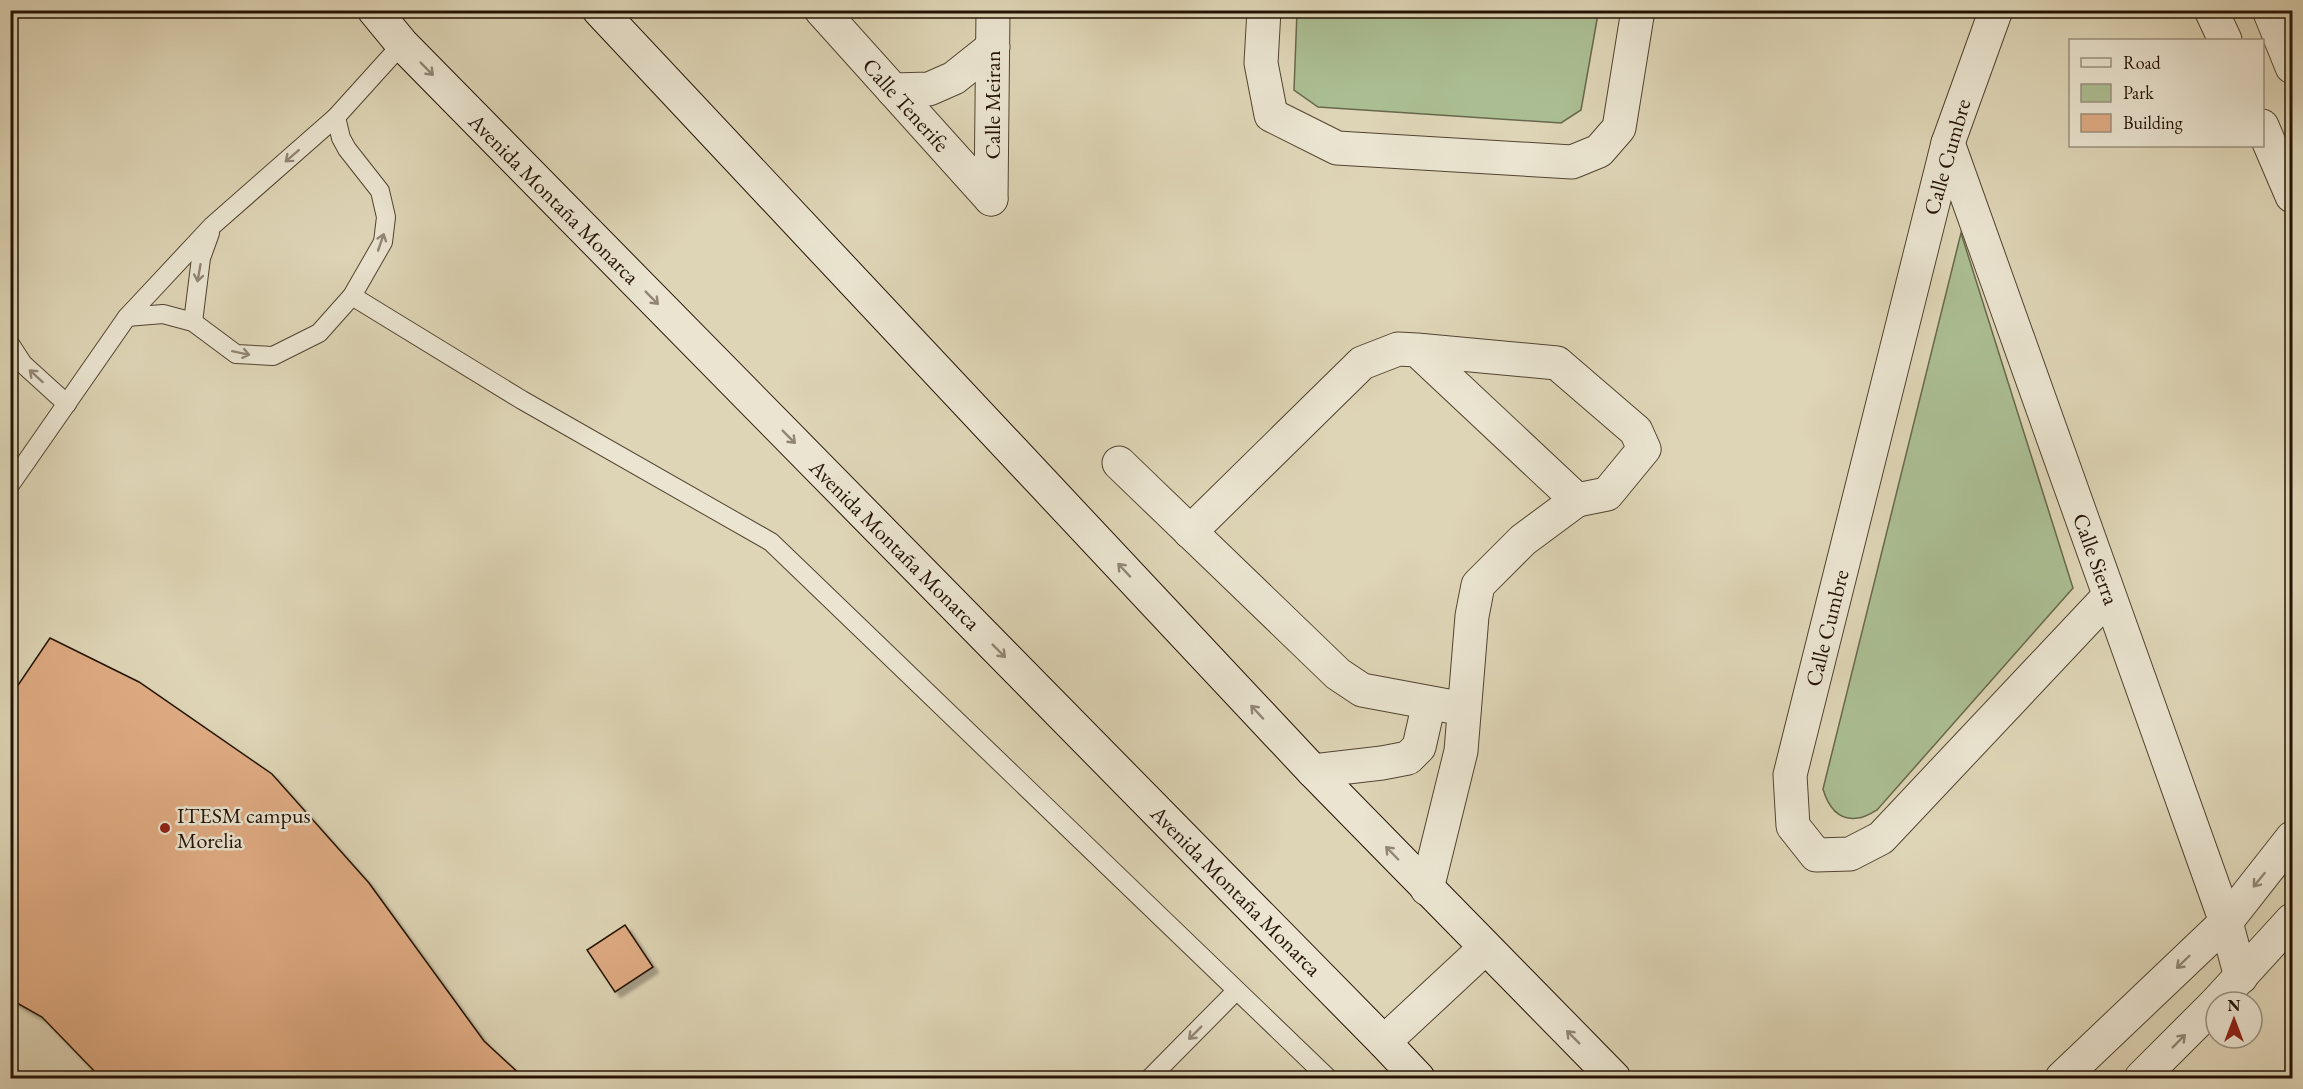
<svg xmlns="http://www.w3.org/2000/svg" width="2303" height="1089" font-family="'EB Garamond',serif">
<defs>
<filter id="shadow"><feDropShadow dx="5.5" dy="5.5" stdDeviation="1.5" flood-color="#0004"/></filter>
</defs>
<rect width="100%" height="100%" fill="#ded5b6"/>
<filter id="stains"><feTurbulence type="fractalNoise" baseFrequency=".00333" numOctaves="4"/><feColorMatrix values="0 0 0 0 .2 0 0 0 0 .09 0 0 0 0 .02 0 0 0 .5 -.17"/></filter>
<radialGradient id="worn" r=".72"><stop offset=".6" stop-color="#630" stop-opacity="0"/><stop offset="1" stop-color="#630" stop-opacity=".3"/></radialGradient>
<g fill="#abbe93" stroke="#68684c" stroke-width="1.5">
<polygon points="1575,10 1598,14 1581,110 1561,123 1318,107 1294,90 1297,11"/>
<path d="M1961,233L2073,588L1877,810C1872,813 1864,818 1858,818C1838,821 1828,806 1823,789Z"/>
</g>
<g fill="#dfab83" stroke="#241305" stroke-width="1.5" filter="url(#shadow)">
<polygon points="50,638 139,682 272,774 369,883 484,1041 524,1078 101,1078 42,1017 10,999 10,697"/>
<polygon points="625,925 653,967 615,992 587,950"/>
</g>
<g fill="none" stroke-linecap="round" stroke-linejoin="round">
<g stroke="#524431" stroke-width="20">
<g id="service">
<polyline points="352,296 522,400 771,542 1328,1078"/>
<polyline points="127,317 163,314 193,322 236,354 273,356 319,333 352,296 383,242 386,217 380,191 347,149 341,138 336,117"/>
<polyline points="193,322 201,258 210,233"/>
<polyline points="10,344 23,364 67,404"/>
<polyline points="10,485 127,317 212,226 336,117 402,44"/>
<polyline points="1150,1078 1236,991"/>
</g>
</g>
<g stroke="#524431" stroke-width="35">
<g id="minor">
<polyline points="821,10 991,199"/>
<polyline points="1264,10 1261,63 1271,115 1337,148 1572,162 1599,151 1619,128 1638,10"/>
<polyline points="1996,10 1948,143 1790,775 1793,826 1816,855 1850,854 1881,838 2109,596"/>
<polyline points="2211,10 2225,40"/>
<polyline points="2269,10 2292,67"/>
<polyline points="893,90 929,89 954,78 993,47"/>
<polyline points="2262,126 2292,196"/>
<polyline points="1948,143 2226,922 2241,977"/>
<polyline points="991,199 993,10"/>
<polyline points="1119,463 1338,674 1362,690 1464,709"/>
<polyline points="1190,532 1362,363 1398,349 1417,350 1557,363 1636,431 1644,449 1607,494 1577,500 1417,350"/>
<polyline points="1313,771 1382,763 1408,758 1419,747 1429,703"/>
<polyline points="1427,889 1461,751 1472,616 1478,585 1523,540 1577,500"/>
<polyline points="2217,1002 2292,920"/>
<polyline points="2062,1078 2226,922 2292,838"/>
<polyline points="2141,1078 2216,1003"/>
</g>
</g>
<g stroke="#524431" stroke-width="35">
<polyline id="tertiary" points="1384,1042 1485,948"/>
</g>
<g stroke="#241305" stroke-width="35">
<g id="secondary">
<polyline points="374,10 402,44 1384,1042 1418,1078"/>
<polyline points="599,10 1313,771 1614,1078"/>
</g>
</g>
<use href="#service" stroke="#eae4d0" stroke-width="18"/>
<use href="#minor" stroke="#eae4d0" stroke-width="33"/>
<use href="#tertiary" stroke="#eae4d0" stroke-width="33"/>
<use href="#secondary" stroke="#eae4d0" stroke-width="33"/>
</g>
<defs><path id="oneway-shaft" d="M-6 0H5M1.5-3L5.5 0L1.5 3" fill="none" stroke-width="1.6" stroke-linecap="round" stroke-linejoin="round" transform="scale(1.5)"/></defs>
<g stroke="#918675">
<use href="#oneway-shaft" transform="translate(427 69) rotate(45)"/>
<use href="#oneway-shaft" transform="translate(292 156) rotate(139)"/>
<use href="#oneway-shaft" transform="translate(381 242) rotate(-71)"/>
<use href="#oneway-shaft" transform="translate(199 273) rotate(100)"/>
<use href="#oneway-shaft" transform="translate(652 298) rotate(45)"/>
<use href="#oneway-shaft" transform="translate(241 353) rotate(12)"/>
<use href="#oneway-shaft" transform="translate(36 376) rotate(-138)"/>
<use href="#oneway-shaft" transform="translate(789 437) rotate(45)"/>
<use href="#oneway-shaft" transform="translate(1124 570) rotate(-133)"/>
<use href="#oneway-shaft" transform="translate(999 651) rotate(45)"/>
<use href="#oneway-shaft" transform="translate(1257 712) rotate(-133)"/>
<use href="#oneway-shaft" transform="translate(1392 853) rotate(-134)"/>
<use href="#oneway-shaft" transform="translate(2259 880) rotate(129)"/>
<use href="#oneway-shaft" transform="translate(2183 962) rotate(136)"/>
<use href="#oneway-shaft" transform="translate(1195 1033) rotate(135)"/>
<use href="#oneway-shaft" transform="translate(1573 1037) rotate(-135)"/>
<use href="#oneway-shaft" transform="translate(2179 1041) rotate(-45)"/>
</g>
<circle fill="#8f2418" stroke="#eae4d0" stroke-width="2" cx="165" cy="828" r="6"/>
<g text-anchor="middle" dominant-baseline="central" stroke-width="5" stroke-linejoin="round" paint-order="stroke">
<g font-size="22" fill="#241305" stroke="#eae4d0">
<text transform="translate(906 105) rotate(48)">Calle Tenerife</text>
<text transform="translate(992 105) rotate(-90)">Calle Meiran</text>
<text transform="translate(1947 157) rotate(-74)">Calle Cumbre</text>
<text transform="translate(554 199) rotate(45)">Avenida Montaña Monarca</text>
<text transform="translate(895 545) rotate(45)">Avenida Montaña Monarca</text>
<text transform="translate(2096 559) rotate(70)">Calle Sierra</text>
<text transform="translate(1827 628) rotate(-76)">Calle Cumbre</text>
<text transform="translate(1236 891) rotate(45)">Avenida Montaña Monarca</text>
</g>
<g font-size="22" fill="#241305" stroke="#eae4d0" text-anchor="start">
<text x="177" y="815">ITESM campus<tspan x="177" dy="25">Morelia</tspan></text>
</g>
</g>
<rect width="2303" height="1089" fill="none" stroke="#ded5b6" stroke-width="36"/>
<rect x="12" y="12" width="2279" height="1065" fill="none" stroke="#241305" stroke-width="3"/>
<rect x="18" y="18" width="2267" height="1053" fill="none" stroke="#241305" stroke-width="1.5"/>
<rect x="2069" y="39" width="195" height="108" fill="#eae4d0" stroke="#9b907f" stroke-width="1.5"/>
<rect x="2081" y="58" width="30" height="9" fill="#eae4d0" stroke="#9b907f" stroke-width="1.5"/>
<text x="2123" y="69" font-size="18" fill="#241305">Road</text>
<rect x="2081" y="84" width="30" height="18" fill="#abbe93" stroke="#9b907f" stroke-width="1.5"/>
<text x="2123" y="99" font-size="18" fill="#241305">Park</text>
<rect x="2081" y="114" width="30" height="18" fill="#dfab83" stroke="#9b907f" stroke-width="1.5"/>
<text x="2123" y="129" font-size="18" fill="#241305">Building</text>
<g transform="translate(2234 1020)"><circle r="28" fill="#eae4d0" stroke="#9b907f" stroke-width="1.5"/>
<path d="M0-4.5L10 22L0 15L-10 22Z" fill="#8f2418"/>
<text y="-9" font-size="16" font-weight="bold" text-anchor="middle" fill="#241305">N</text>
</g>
<rect width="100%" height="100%" filter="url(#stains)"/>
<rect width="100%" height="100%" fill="url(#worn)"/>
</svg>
